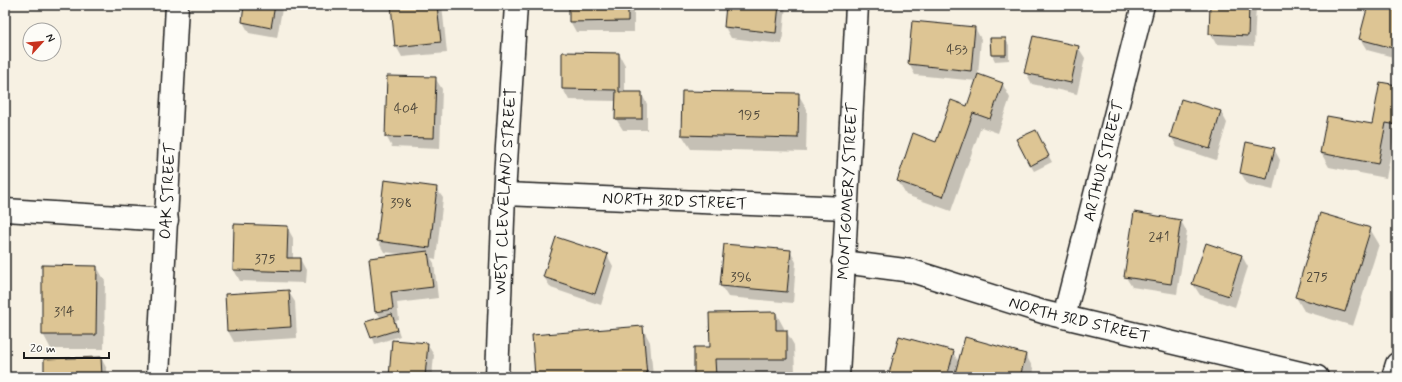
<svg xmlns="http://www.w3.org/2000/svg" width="1402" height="382" font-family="Mynerve,sans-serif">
<rect width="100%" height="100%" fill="#f7f1e3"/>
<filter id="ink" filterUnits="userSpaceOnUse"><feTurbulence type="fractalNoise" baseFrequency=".025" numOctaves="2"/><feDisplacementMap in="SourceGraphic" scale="8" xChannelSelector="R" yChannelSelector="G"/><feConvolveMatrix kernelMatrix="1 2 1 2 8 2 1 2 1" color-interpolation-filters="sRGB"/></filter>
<g filter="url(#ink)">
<g fill="#0003">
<polygon points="246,5 279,5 282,9 277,38 249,33 243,22"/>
<polygon points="392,5 442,5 447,53 402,57 396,46"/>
<polygon points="570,5 634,5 634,32 576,32 570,21"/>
<polygon points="727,5 786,5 782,44 731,38 725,27"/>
<polygon points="1211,5 1256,5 1254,46 1216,44 1210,33"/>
<polygon points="1369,5 1397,5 1397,58 1367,50 1360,39"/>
<polygon points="913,22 975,28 981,39 978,75 1002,83 1010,98 998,133 981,127 951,211 906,195 898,181 936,143 968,108 977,81 915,75 909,64"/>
<polygon points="1005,39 1009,45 1009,60 995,61 992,55"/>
<polygon points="1078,47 1085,58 1077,94 1032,84 1026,73"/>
<polygon points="619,54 625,65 625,93 641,93 647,104 647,130 623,130 616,119 616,101 569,100 563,89"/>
<polygon points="435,78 442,89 440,149 392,147 386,136"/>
<polygon points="1397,86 1397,137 1394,137 1386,178 1329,167 1321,153 1373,126"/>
<polygon points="683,92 798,94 807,109 806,152 691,149 682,135"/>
<polygon points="1181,101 1221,112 1227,123 1216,160 1177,147 1171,136"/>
<polygon points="1038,137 1052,162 1034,171 1031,166"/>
<polygon points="1274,149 1280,160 1273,190 1247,184 1241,173"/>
<polygon points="436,188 443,198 436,259 431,258 434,263 438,298 397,303 399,320 395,321 400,336 375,344 367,323 381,318 376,311 403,254 384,252 378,241"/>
<polygon points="1181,221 1187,232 1177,294 1132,287 1125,276"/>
<polygon points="287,227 293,238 293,259 300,259 306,270 305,283 240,281 234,270"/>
<polygon points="1370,229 1379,244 1353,326 1304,311 1296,297"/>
<polygon points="790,251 796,262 793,303 728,297 721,286"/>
<polygon points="607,255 613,266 601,305 551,288 544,277"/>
<polygon points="1242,256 1248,267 1235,307 1200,295 1193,284"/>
<polygon points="97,267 105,281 104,349 51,349 43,334"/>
<polygon points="288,291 295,302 297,338 234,342 228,331"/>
<polygon points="776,313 784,328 784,331 786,331 794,345 795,373 723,373 723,377 695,377 711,348"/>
<polygon points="642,327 650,342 653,377 536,377"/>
<polygon points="966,339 1026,355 1034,370 1032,377 889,377 953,352 959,363"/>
<polygon points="427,344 434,355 432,377 390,377"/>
<polygon points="101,358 107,369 107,377 45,377"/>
</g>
<g fill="#ddc594" stroke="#1c1c1c">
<polygon points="244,5 275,5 271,28 242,22"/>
<polygon points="391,5 437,5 441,42 395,47"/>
<polygon points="569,5 628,5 628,21 569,22"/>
<polygon points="726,5 779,5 776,33 724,27"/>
<polygon points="1210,5 1249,5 1248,36 1209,34"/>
<polygon points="1368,5 1397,5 1397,34 1393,48 1359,39"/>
<polygon points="912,21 975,27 971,71 908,64"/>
<polygon points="1033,36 1079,46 1071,83 1024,73"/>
<polygon points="990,38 1006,38 1006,55 991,55"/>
<polygon points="562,52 619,53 619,92 642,92 642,119 615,119 616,90 562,89"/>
<polygon points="978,74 1003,83 990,119 973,113 943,197 897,181 913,133 936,142 951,100 967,106"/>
<polygon points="387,76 436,77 434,138 385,137"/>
<polygon points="1380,82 1397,85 1397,125 1386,123 1378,164 1320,153 1327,116 1372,124"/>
<polygon points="682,91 799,93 798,138 681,135"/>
<polygon points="1181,99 1221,111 1210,149 1170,137"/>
<polygon points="1036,130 1049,156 1030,166 1016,139"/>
<polygon points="1246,142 1275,148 1267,179 1240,173"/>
<polygon points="384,180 437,187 430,248 377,241"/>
<polygon points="1134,212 1181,220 1171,284 1124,277"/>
<polygon points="1320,213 1371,228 1345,312 1295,297"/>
<polygon points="234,224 288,226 287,258 300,258 300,272 233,270"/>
<polygon points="556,237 608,254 595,294 543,277"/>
<polygon points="1206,243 1242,255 1229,296 1192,284"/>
<polygon points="724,244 791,250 787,292 720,286"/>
<polygon points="428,251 433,287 391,292 393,309 375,312 369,258"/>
<polygon points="42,265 97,266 96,335 42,335"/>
<polygon points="289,290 291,327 227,331 225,294"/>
<polygon points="776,312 776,330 787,330 787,359 715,359 716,377 694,377 694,347 710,347 709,313"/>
<polygon points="392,314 397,330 371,338 365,322"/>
<polygon points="643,326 647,377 535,377 532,335"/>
<polygon points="899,336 954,351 947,377 888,377"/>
<polygon points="965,337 1026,354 1020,377 954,377"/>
<polygon points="392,340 428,343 425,377 389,377"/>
<polygon points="101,357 102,377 44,377 44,359"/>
<polygon points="1092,372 1108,377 1091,377"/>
</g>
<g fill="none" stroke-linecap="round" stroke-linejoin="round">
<g stroke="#1c1c1c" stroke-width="25">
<g id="minor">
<path id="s1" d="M504,194L846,208"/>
<polyline points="5,210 167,220"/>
<path id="s2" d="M843,262L912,271L1043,312L1317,377"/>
<path id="s3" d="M1064,317L1143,5"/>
<path id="s4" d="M158,377L177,5"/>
<path id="s5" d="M497,377L504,194L516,5"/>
<path id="s6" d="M838,377L857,5"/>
<polyline points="1393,377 1397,364"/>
</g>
</g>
<use href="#minor" stroke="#fdfcf7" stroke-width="22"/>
</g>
</g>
<g text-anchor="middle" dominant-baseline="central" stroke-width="3.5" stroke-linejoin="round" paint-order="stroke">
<g font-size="14" fill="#4c463a">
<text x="957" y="50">453</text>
<text x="406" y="109">404</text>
<text x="749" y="115">195</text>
<text x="401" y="203">398</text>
<text x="1159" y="237">241</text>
<text x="265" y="259">375</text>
<text x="741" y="277">396</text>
<text x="1317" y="277">275</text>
<text x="64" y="312">314</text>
</g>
<g font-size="16" fill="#1c1c1c" stroke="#fdfcf7">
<text stroke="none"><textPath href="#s3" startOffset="161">ARTHUR STREET</textPath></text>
<text stroke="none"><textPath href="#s4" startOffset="186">OAK STREET</textPath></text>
<text stroke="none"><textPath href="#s5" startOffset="186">WEST CLEVELAND STREET</textPath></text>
<text stroke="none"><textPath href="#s6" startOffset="186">MONTGOMERY STREET</textPath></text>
<text stroke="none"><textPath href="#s1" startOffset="171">NORTH 3RD STREET</textPath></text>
<text stroke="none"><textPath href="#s2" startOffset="244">NORTH 3RD STREET</textPath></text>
</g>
</g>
<rect width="1402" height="382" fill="none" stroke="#fdfcf7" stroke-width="20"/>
<rect x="10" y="10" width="1382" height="362" fill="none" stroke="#1c1c1c" stroke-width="1.5" filter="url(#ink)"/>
<g transform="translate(42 42) rotate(63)"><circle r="19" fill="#fdfcf7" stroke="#a3a29f"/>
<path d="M0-3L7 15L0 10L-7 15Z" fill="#c8321e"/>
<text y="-6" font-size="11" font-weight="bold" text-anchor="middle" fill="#1c1c1c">N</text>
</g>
<path d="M24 352v6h85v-6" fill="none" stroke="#1c1c1c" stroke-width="2"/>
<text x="30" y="352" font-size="12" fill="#1c1c1c" stroke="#fdfcf7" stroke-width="3" paint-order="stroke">20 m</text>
</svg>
